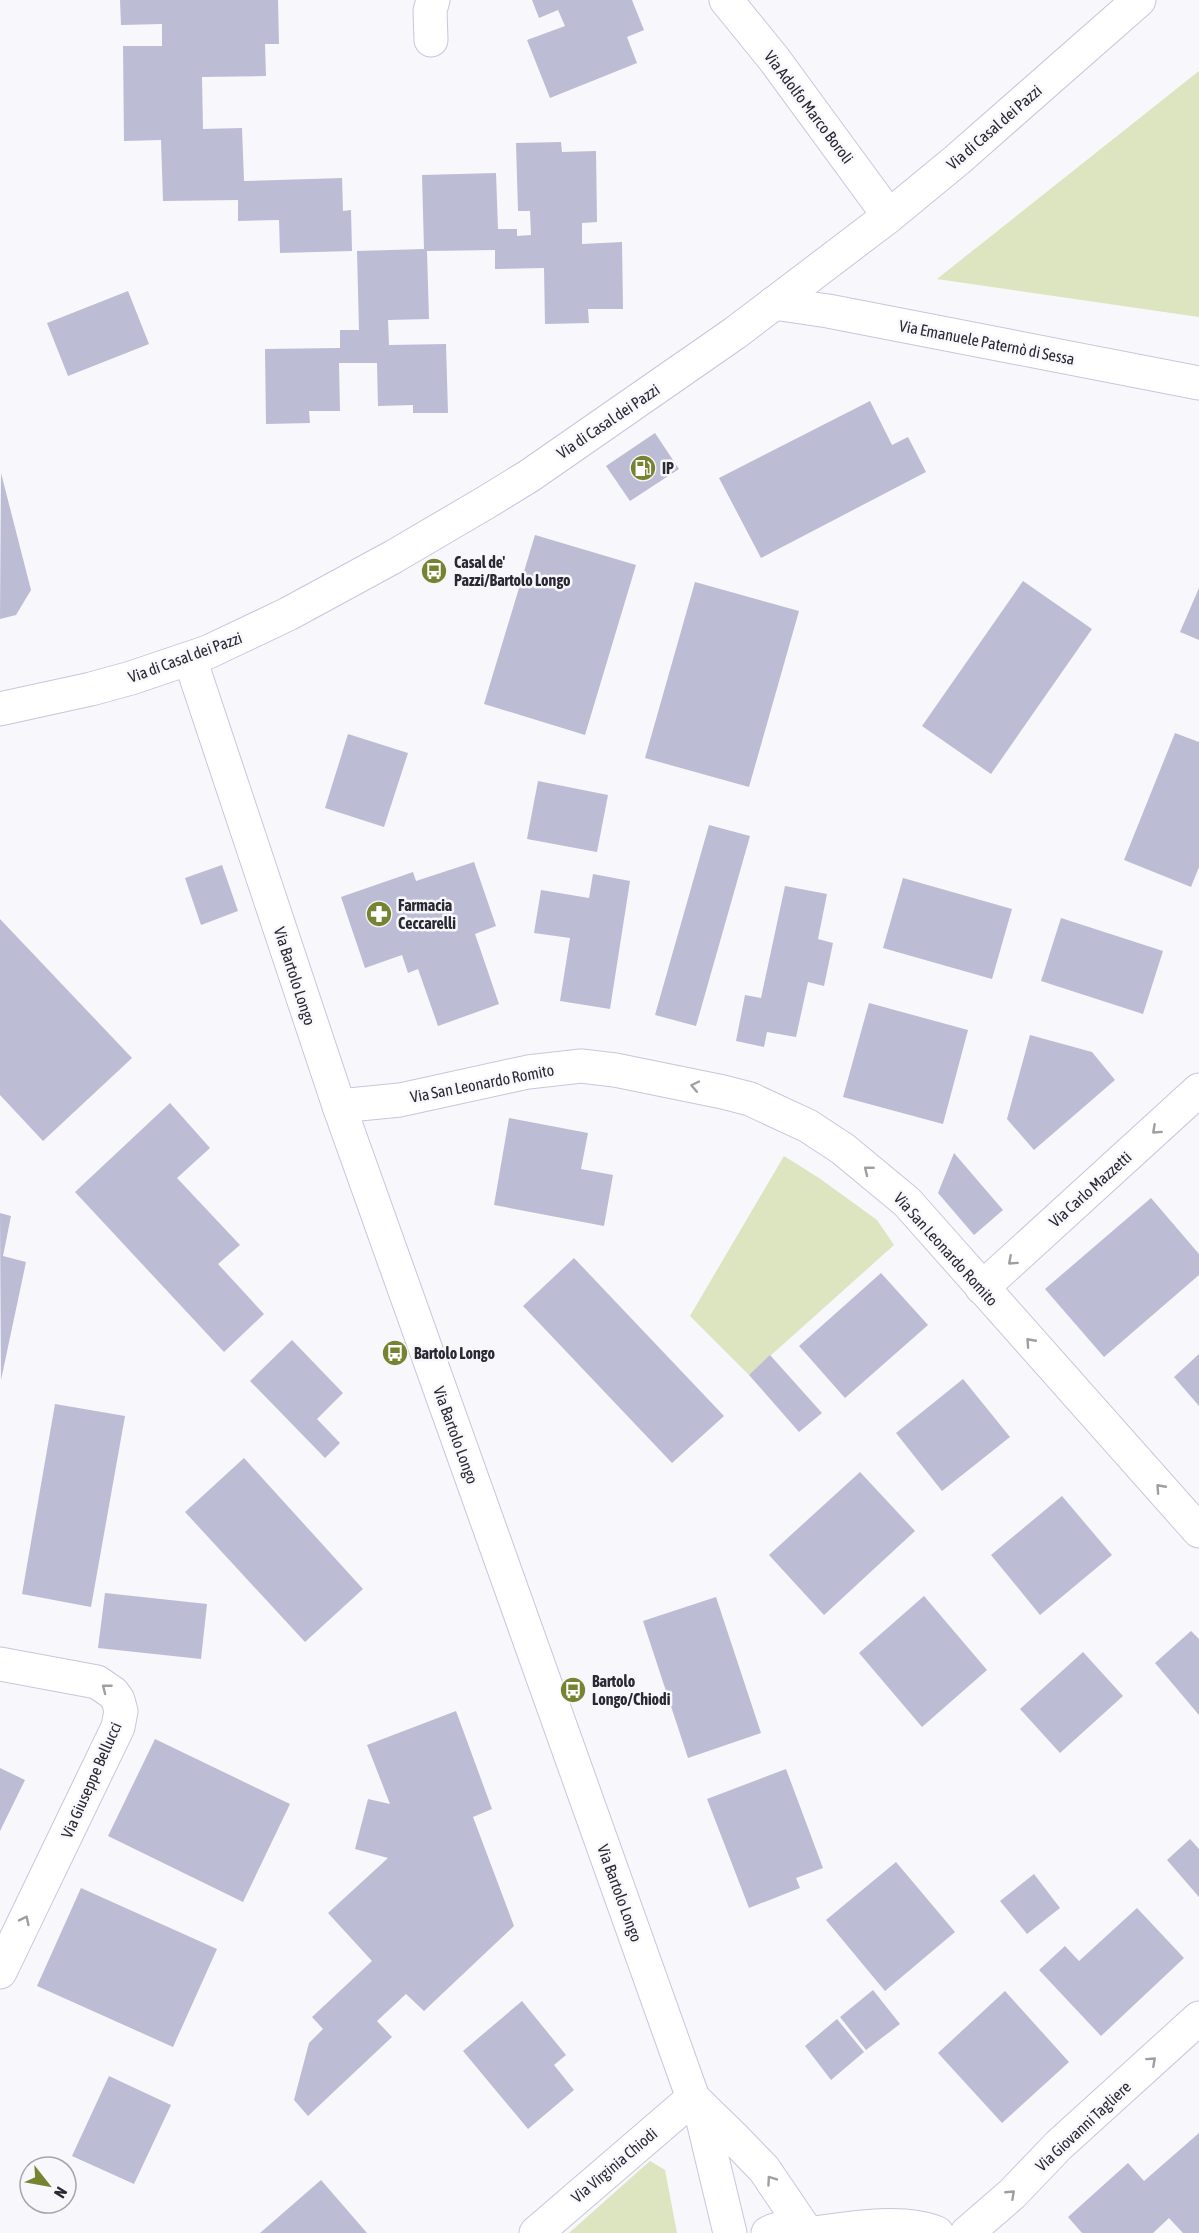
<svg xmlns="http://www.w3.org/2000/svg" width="1199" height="2233" font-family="'Asap Condensed',sans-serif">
<rect width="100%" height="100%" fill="#f7f7fc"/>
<g fill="#dce4c0">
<polygon points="1199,71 1199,317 937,279"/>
<polygon points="784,1156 819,1178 877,1220 894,1245 749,1375 690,1316"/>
<polygon points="650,2161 665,2170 677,2233 569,2233"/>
</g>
<g fill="#bdbcd5">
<polygon points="120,0 278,0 279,44 265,44 266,76 202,77 203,129 242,128 244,181 342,178 343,211 351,210 352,251 280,253 279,220 238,221 238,200 163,201 161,140 124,141 123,46 162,46 162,24 121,25"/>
<polygon points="532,0 632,0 644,30 627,37 637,63 550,98 527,40 565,26 558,10 539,18"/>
<polygon points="561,142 562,152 596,151 597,222 582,223 582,244 622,242 623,309 588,309 589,323 545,324 544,268 495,269 495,250 427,251 429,319 388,320 389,345 446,344 448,413 413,413 413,405 378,406 377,363 339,363 340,411 309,411 310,423 266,424 265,349 340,348 340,330 359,330 357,251 424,249 422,175 496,173 498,229 517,229 517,236 531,235 530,211 518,211 516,143"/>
<polygon points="128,291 149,344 68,376 47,323"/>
<polygon points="870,401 892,445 908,437 926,472 761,558 719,478"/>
<polygon points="655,433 679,469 630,501 606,466"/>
<polygon points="1,473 31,590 16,615 0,619"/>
<polygon points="535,535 636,565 585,735 484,704"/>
<polygon points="1023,581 1092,629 991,774 922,726"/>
<polygon points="695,582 799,611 749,787 645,758"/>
<polygon points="1199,588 1199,640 1180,632"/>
<polygon points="1175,733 1199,742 1199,867 1191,887 1124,860"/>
<polygon points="348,734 408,753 384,827 325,808"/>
<polygon points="538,781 608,795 597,852 527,839"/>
<polygon points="709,825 750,836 696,1026 655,1015"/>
<polygon points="474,862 496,926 475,934 499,1004 438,1026 418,969 408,973 402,955 365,968 341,897 413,872 416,881"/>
<polygon points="222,865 238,911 201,925 185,878"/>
<polygon points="593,874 630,881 610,1009 560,1001 570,938 534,933 541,890 589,898"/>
<polygon points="903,878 1012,909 992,979 883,948"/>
<polygon points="785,886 827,894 818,939 833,943 824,986 808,982 796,1037 767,1032 764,1047 736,1041 745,995 761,998"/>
<polygon points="1061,918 1163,951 1143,1014 1041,981"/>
<polygon points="0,919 132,1058 43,1141 0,1095"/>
<polygon points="869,1003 968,1030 943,1124 843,1097"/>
<polygon points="1030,1035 1092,1052 1115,1080 1034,1150 1007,1119"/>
<polygon points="170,1103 210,1148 177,1178 240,1245 218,1264 264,1314 224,1352 75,1192"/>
<polygon points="509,1118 588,1133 581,1169 613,1175 604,1226 494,1205"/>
<polygon points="954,1153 1003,1210 974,1235 938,1193"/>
<polygon points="1151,1198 1199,1254 1199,1275 1104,1357 1045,1289"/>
<polygon points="0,1213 11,1216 3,1256 26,1262 1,1380"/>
<polygon points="574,1258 724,1416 672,1463 523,1306"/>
<polygon points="881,1273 928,1325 845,1398 799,1346"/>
<polygon points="292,1340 343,1393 317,1419 340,1443 325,1458 250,1381"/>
<polygon points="1199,1354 1199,1406 1174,1377"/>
<polygon points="770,1355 822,1413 799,1432 749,1375"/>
<polygon points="963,1379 1010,1437 942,1491 896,1433"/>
<polygon points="55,1404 125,1416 91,1607 22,1594"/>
<polygon points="244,1458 363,1589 305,1642 185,1512"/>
<polygon points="860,1472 915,1531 824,1615 769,1555"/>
<polygon points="1062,1496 1112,1555 1040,1615 991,1555"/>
<polygon points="105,1593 207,1604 201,1659 98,1648"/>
<polygon points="924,1596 987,1670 922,1727 859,1653"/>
<polygon points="716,1597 761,1733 688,1758 643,1621"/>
<polygon points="1191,1631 1199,1639 1199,1715 1155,1663"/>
<polygon points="1083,1652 1123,1696 1060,1753 1020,1709"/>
<polygon points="456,1711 492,1809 473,1817 514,1926 424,2011 406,1994 377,2021 392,2037 308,2116 294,2100 309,2043 323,2029 312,2017 372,1961 328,1913 388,1858 355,1849 368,1799 390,1804 367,1745"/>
<polygon points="155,1739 290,1804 243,1902 108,1836"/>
<polygon points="0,1768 25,1780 0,1831"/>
<polygon points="786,1769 823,1868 796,1878 800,1888 749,1908 707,1799"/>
<polygon points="1190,1839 1199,1849 1199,1897 1167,1860"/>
<polygon points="896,1862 955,1932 885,1991 826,1920"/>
<polygon points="1034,1874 1060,1908 1027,1934 1000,1901"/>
<polygon points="81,1888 217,1949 173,2047 37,1986"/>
<polygon points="1137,1908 1184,1958 1101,2036 1039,1970 1065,1946 1079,1961"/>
<polygon points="873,1990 900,2024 866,2050 840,2017"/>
<polygon points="1005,1991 1069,2062 1002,2123 938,2053"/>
<polygon points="522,2001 566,2055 554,2065 574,2090 528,2129 463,2051"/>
<polygon points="837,2019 864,2052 831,2080 805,2046"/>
<polygon points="109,2076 171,2105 134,2184 72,2156"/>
<polygon points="1199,2133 1199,2233 1183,2233 1169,2218 1153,2233 1082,2233 1068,2217 1128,2163 1144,2181"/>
<polygon points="321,2180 367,2233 260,2233"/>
</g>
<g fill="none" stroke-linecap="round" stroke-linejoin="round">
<g stroke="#c7c6df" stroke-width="35">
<g id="minor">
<polyline points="726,0 774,59 889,216"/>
<polyline points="431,40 430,11 433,0"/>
<polyline points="774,303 828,311 1199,383"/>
<polyline points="190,659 339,1106 693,2098 732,2136 764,2169 804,2228"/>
<polyline points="0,709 91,689 131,678 208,652 288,614 393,557 485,503 529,476 735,333 889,216 957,160 1139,0"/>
<polyline points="339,1106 400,1100 528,1072 581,1066 615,1070 723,1092 750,1099 808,1126 843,1149 907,1202 1199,1531"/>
<polyline points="982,1288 1199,1090"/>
<polyline points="0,1664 97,1682 113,1693 118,1700 121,1711 118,1727 0,1972"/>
<polyline points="699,2104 730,2233"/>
<polyline points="536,2233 693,2098"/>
<path d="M768,2233C783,2225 799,2226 814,2233"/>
<path d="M815,2233C850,2228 904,2219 937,2233"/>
<polyline points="967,2233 1012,2194 1059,2145 1199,2018"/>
</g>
</g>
<use href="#minor" stroke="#fff" stroke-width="33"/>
</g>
<defs><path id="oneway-chevron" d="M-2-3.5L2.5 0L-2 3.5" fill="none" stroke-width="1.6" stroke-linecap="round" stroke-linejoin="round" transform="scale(1.5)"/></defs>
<g stroke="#9f9fa3">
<use href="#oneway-chevron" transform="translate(695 1086) rotate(-168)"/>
<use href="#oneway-chevron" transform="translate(1156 1130) rotate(138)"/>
<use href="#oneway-chevron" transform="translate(868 1170) rotate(-141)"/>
<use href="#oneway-chevron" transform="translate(1012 1261) rotate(138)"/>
<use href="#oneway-chevron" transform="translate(1030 1342) rotate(-132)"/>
<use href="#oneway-chevron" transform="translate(1160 1488) rotate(-132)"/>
<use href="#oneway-chevron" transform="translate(106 1688) rotate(-142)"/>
<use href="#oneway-chevron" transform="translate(25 1920) rotate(-64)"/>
<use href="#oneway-chevron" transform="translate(1152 2061) rotate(-42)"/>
<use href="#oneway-chevron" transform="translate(771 2180) rotate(-125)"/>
<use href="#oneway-chevron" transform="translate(1011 2194) rotate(-43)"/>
</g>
<defs>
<g id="fuel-disc" transform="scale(1.35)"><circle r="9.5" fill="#768331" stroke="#f7f7fc"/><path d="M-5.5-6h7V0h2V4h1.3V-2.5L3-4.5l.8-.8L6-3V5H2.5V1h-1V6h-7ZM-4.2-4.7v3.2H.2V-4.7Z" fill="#fff"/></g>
<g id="bus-disc" transform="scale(1.35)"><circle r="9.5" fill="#768331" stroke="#f7f7fc"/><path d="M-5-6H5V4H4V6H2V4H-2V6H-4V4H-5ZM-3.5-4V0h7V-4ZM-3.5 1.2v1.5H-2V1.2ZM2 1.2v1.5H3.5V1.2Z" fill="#fff"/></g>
<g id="pharmacy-disc" transform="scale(1.35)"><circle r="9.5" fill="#768331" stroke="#f7f7fc"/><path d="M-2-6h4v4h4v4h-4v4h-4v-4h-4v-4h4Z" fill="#fff"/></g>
</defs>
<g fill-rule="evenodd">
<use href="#fuel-disc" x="643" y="468"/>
<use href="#bus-disc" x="434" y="571"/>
<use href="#pharmacy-disc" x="379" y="914"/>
<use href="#bus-disc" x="395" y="1353"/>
<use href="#bus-disc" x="573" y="1690"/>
</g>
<g text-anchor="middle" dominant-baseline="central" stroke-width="5" stroke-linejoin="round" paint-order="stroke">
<g font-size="16" fill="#2a2933" stroke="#f7f7fc">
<text transform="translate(809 107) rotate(53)">Via Adolfo Marco Boroli</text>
<text transform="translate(994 127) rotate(-41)">Via di Casal dei Pazzi</text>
<text transform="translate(987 342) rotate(11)">Via Emanuele Paternò di Sessa</text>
<text transform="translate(608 421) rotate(-34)">Via di Casal dei Pazzi</text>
<text transform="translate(185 657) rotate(-20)">Via di Casal dei Pazzi</text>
<text transform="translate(295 976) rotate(72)">Via Bartolo Longo</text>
<text transform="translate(482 1083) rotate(-11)">Via San Leonardo Romito</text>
<text transform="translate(1090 1189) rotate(-42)">Via Carlo Mazzetti</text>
<text transform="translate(946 1249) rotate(48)">Via San Leonardo Romito</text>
<text transform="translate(456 1435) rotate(70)">Via Bartolo Longo</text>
<text transform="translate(91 1780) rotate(-66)">Via Giuseppe Bellucci</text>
<text transform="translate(620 1893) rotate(70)">Via Bartolo Longo</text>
<text transform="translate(1083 2126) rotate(-43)">Via Giovanni Tagliere</text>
<text transform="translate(614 2165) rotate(-40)">Via Virginia Chiodi</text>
</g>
<g font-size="16" font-weight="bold" fill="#2a2933" stroke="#f7f7fc" text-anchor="start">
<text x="662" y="468">IP</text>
<text x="454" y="562">Casal de'<tspan x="454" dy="18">Pazzi/Bartolo Longo</tspan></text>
<text x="398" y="905">Farmacia<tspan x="398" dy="18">Ceccarelli</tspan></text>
<text x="414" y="1353">Bartolo Longo</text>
<text x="592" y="1681">Bartolo<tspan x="592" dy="18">Longo/Chiodi</tspan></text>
</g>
</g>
<g transform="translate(48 2185) rotate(121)"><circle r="28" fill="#f7f7fc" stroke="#a5a5ac" stroke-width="1.5"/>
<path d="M0-4.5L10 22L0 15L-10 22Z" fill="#768331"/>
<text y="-9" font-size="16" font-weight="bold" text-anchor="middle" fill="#2a2933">N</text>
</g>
</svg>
